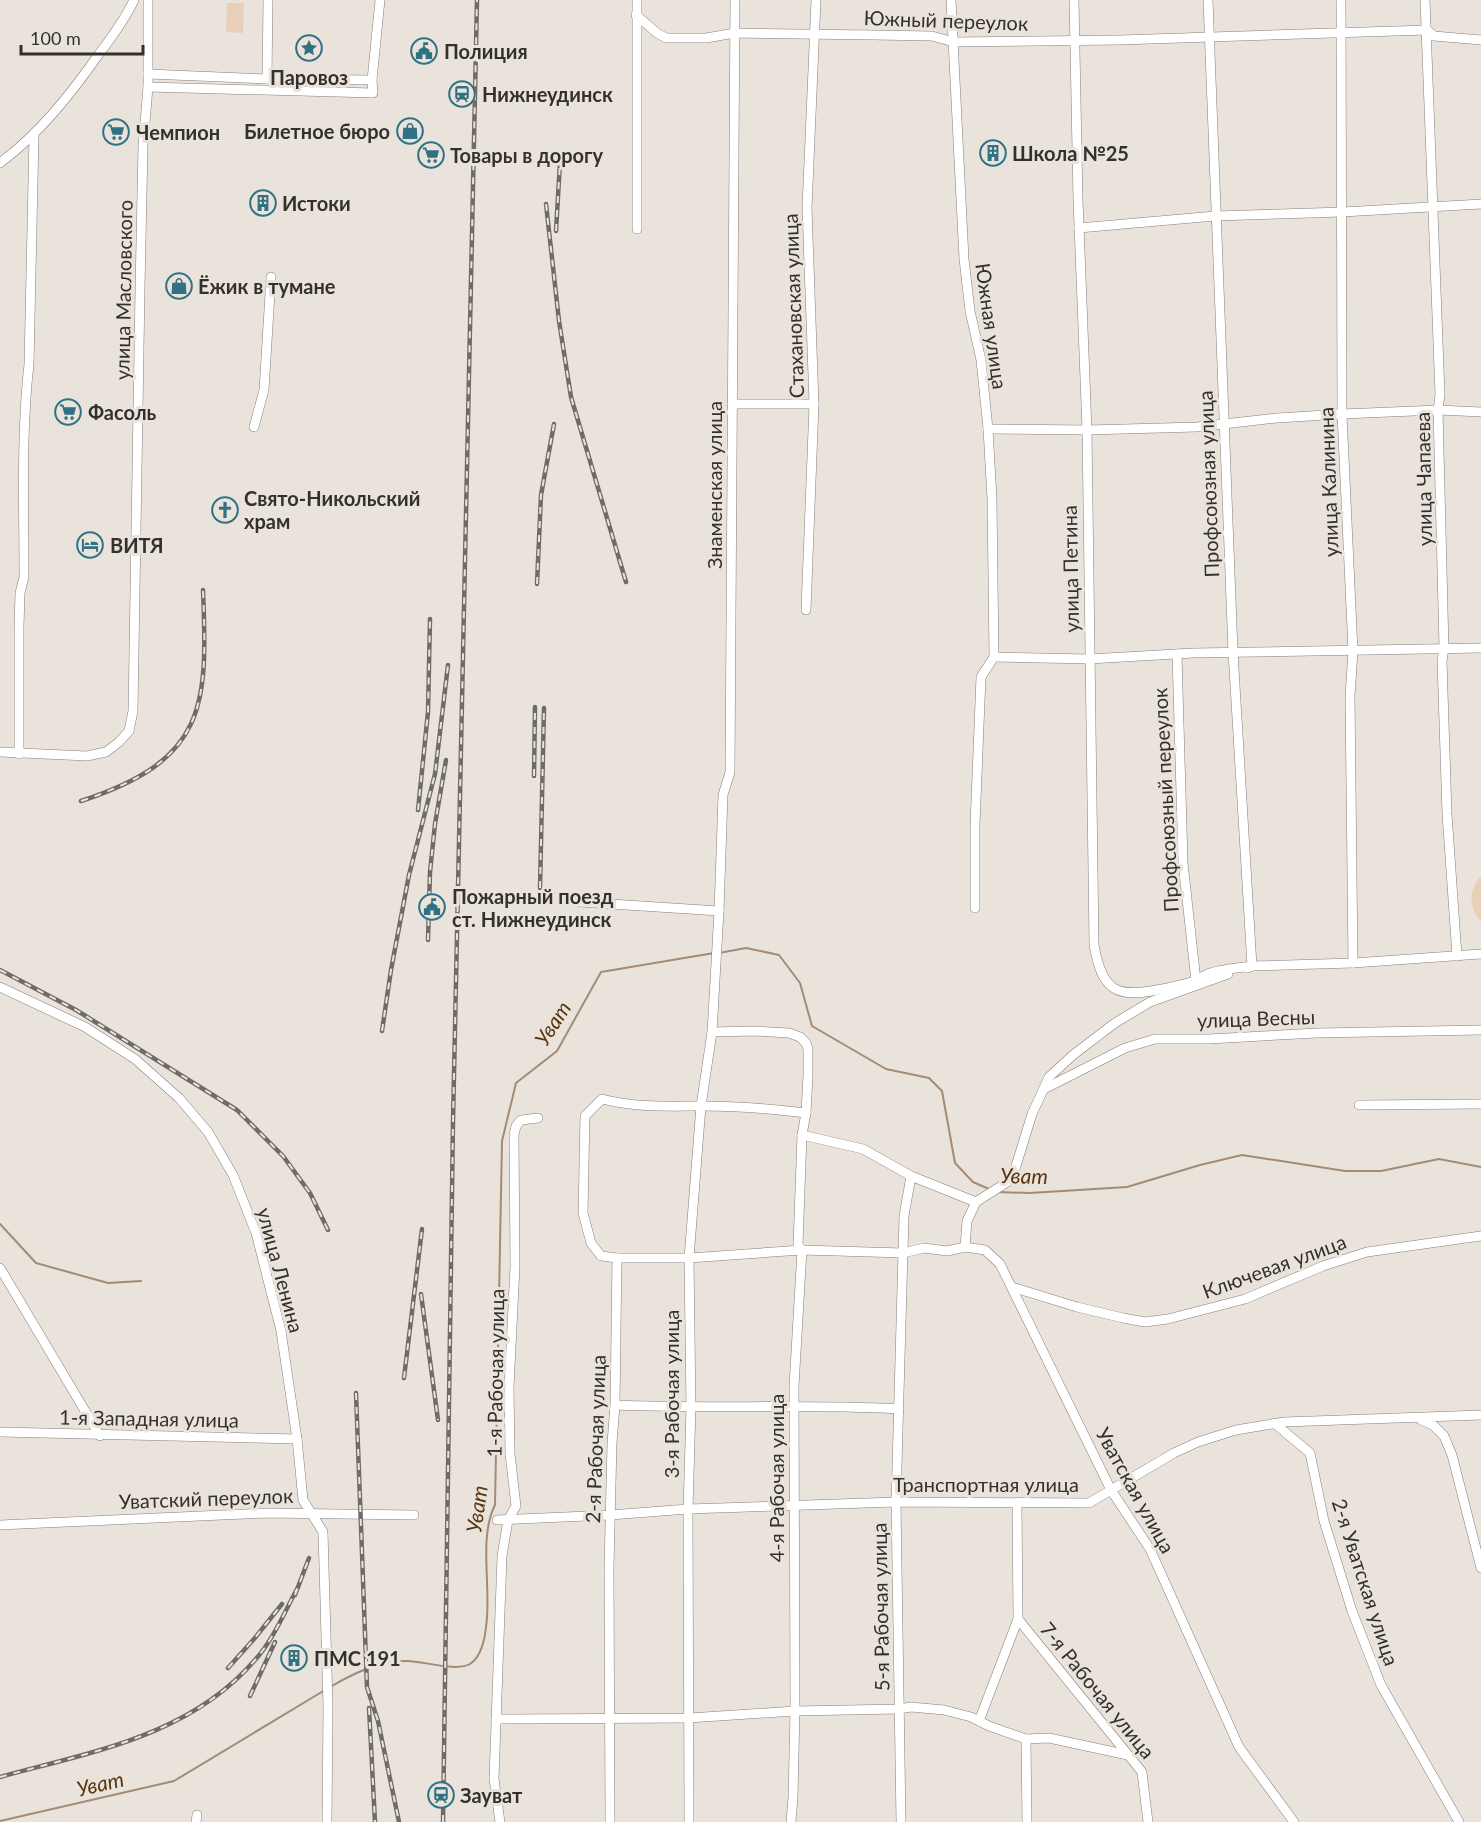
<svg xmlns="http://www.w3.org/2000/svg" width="1481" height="1822" font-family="Lato,sans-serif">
<rect width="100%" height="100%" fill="#eae3dc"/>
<g fill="#e8cfb8">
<polygon points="227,3 244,3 243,33 226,32"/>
<path d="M1481,876V921C1468,909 1469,888 1481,876Z"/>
</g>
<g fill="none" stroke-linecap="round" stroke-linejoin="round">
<g stroke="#a38b75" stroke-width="2">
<polyline points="719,953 746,948 779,955 800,983 812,1026 886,1069 929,1078 942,1091 955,1163 973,1182 989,1189"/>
<polyline points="997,1192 1030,1193 1127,1187 1200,1165 1242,1155 1345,1171 1381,1171 1439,1159 1481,1167"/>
<polyline points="0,1224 36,1263 108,1283 141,1281"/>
<path d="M330,1687C354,1673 379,1661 407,1661C423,1661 457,1672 470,1664C481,1657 485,1639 486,1627C492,1590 478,1538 495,1505L502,1141L516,1083L557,1051L601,972L714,953"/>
<polyline points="0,1821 174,1781 325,1690"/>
</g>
<g stroke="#857f79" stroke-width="10">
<g id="minor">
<polyline points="637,0 637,229"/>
<polyline points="951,0 964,259 970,311 981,360 988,429 992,499 994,657"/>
<path d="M1074,0L1078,200L1087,430L1094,945C1102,991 1116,999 1162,989C1172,987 1184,985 1194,981C1199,979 1205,975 1210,973C1224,969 1239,968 1252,966"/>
<polyline points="1208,0 1233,652 1252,966"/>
<polyline points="1341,0 1342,414 1353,651 1350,696 1353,963"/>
<polyline points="1425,0 1440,395 1438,410 1444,648 1442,661 1447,814 1457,956"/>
<polyline points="636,15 657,33 666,38 706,38 735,33 873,35 932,36 954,42 1120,40 1427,30 1434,36 1481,40"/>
<polyline points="148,74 267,79 372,80"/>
<polyline points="267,79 268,0"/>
<polyline points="148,87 373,93 372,80 380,0"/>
<path d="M0,163C40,133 70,95 99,54C112,37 125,19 134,0"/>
<polyline points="1079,228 1215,216 1343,212 1481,204"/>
<polyline points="732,404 814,404"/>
<polyline points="254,427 264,390 271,277"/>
<polyline points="988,429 1087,430 1197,427 1277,418 1342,414 1438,410 1481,412"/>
<polyline points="806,610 814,404 807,208 816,0"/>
<polyline points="1177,654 1183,863 1196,981"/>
<polyline points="994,657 1089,659 1193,653 1481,648"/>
<polyline points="0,752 87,756 106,752 119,742 129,731 133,711 140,289 143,146 148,87 148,0"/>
<path d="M19,754V627L20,593L24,577C24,506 21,434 29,364L34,136"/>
<polyline points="580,902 719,911"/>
<polyline points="975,908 975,825 981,677 994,657"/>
<polyline points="1247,968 1252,966 1353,963 1481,954"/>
<polyline points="0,987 85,1027 135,1059 179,1098 208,1132 233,1175 256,1233 281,1331 297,1439 303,1500 323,1532 328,1706 327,1822"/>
<polyline points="712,1032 754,1031 789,1033 800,1037 806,1043 808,1049 808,1075 806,1113 802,1135 798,1245 802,1250 794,1386 795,1711 793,1797 791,1822"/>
<polyline points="1044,1089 1125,1048 1155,1039 1209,1039 1317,1033 1481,1030"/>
<polyline points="1359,1105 1481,1104"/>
<polyline points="802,1135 863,1149 911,1176 976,1202"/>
<polyline points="965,1247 967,1221 976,1202 1012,1179 1032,1114 1049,1077 1073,1055 1115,1023 1150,1002 1228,974"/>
<polyline points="617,1258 689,1258 802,1250 903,1253 924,1248 947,1251 965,1247 985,1250 1000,1264 1111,1490 1150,1549 1239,1747 1294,1822"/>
<polyline points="0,1268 100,1436"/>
<polyline points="1012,1287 1077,1307 1123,1318 1145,1322 1168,1319 1245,1299 1323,1266 1367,1252 1481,1236"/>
<path d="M615,1405C710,1409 804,1404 899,1409"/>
<polyline points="1421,1420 1433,1425 1444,1436 1452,1455 1481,1568"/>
<polyline points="1274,1423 1310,1453 1324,1521 1352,1611 1381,1685 1459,1822"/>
<polyline points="0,1432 297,1439"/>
<polyline points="497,1520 610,1515 688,1509 896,1502 1089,1503 1174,1453 1198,1442 1236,1430 1284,1422 1481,1415"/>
<polyline points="0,1525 267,1513 414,1515"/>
<polyline points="1018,1619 1142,1772 1148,1822"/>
<polyline points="496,1719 689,1718 795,1711 899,1709 911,1707 944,1710 971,1717 989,1726 1026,1739 1049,1738 1128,1755"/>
<polyline points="979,1721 1018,1619 1017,1503"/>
<polyline points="1026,1739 1027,1822"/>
<polyline points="196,1822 197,1815"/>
<polyline points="500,1822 494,1779 502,1556 508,1520 516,1506 510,1454 509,1387 515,1266 514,1135 516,1126 521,1120 538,1118"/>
<path d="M610,1822L609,1568L612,1443L615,1405L617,1258L601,1256L591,1243L583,1213L585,1116L602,1099C636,1108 670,1106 704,1106C738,1106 772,1109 806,1113"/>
<polyline points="689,1822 688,1509 691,1408 689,1258 701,1106 712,1032 719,911 723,795 730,772 735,0"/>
<polyline points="901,1822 896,1502 904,1216 911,1176"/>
</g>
</g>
<use href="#minor" stroke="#fff" stroke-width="9"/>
<g stroke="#6f6b67" stroke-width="4.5">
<g id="rail">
<polyline points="546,204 559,321 571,397 626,582"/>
<polyline points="556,231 560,162"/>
<polyline points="537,584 541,495 554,424"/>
<polyline points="534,776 535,707"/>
<path d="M81,801C206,760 208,708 203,590"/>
<polyline points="418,810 428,712 430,619"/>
<polyline points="540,888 544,708"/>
<polyline points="428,940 430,872 435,824 446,760"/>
<polyline points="0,970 76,1010 237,1110 283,1156 310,1193 328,1230"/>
<polyline points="382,1031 391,970 409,875 435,774 448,665"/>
<polyline points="421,1294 438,1420"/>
<polyline points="404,1378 422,1229"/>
<polyline points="356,1393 367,1687 378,1721 399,1822"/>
<polyline points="295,1595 309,1558"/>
<polyline points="228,1668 254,1639 282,1604"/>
<polyline points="250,1696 275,1642"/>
<polyline points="369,1708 375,1822"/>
<path d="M0,1777C91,1752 190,1736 255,1660C273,1640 284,1613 297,1589"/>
<polyline points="443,1822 453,1122 477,0"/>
</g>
</g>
<use href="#rail" stroke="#eae3dc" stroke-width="2" stroke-dasharray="7" stroke-linecap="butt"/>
</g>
<defs>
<g id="sight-ring" transform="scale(1.35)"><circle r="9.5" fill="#eae3dc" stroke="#307184" stroke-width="1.5"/><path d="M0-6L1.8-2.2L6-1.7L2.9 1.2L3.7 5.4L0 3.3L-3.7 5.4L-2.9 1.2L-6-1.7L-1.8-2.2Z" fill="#307184"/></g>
<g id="civic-ring" transform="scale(1.35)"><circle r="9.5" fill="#eae3dc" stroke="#307184" stroke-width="1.5"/><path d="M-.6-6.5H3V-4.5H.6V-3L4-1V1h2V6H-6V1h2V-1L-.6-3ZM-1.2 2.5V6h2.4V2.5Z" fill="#307184"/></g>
<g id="station-ring" transform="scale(1.35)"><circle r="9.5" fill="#eae3dc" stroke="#307184" stroke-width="1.5"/><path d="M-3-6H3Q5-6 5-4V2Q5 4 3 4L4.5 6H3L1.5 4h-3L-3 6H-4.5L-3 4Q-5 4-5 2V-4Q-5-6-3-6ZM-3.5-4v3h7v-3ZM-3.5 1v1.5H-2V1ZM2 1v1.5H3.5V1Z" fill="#307184"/></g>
<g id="shop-ring" transform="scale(1.35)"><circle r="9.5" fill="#eae3dc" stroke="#307184" stroke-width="1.5"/><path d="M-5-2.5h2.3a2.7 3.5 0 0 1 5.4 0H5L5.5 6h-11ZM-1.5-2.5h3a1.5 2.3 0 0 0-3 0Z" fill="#307184"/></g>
<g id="supermarket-ring" transform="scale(1.35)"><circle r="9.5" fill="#eae3dc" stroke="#307184" stroke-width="1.5"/><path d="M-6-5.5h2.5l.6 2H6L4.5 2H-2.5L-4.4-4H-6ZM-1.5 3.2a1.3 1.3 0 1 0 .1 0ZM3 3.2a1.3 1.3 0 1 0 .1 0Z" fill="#307184"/></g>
<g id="building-ring" transform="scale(1.35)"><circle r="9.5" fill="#eae3dc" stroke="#307184" stroke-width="1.5"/><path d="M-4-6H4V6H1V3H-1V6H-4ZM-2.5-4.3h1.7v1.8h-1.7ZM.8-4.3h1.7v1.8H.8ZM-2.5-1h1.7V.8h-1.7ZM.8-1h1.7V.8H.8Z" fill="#307184"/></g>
<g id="church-ring" transform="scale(1.35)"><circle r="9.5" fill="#eae3dc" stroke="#307184" stroke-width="1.5"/><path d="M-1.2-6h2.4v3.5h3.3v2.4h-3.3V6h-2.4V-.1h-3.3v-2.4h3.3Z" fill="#307184"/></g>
<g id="hotel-ring" transform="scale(1.35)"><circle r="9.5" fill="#eae3dc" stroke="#307184" stroke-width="1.5"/><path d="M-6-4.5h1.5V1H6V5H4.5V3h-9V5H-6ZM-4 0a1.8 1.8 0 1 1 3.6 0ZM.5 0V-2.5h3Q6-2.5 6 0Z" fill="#307184"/></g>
</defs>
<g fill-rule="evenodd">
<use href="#sight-ring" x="309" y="48"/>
<use href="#civic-ring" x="424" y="51"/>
<use href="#station-ring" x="462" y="94"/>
<use href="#shop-ring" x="410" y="131"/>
<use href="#supermarket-ring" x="116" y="132"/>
<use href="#building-ring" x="993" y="153"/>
<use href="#supermarket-ring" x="431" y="155"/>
<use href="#building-ring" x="263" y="203"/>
<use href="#shop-ring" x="179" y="286"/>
<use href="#supermarket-ring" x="68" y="412"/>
<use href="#church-ring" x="225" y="510"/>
<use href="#hotel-ring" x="90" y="545"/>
<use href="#civic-ring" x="432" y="907"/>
<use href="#building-ring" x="294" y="1658"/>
<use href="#station-ring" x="441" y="1795"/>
</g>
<g text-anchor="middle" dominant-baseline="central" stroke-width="6" stroke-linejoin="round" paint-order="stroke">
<g font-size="20" fill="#33312e" stroke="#eae3dc">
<text transform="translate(946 20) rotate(2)">Южный переулок</text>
<text transform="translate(123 290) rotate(-89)">улица Масловского</text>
<text transform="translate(793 306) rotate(-92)">Стахановская улица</text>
<text transform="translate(992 326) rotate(82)">Южная улица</text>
<text transform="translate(1423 479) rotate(-91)">улица Чапаева</text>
<text transform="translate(1328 482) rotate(-92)">улица Калинина</text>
<text transform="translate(1208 484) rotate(-92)">Профсоюзная улица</text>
<text transform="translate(714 485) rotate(-90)">Знаменская улица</text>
<text transform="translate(1070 569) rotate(-91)">улица Петина</text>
<text transform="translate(1165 800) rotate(-93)">Профсоюзный переулок</text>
<text transform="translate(1256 1018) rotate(-2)">улица Весны</text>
<text transform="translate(1274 1266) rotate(-20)">Ключевая улица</text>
<text transform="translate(281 1270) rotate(75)">улица Ленина</text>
<text transform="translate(495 1373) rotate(-89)">1-я Рабочая улица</text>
<text transform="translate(671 1394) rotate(-90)">3-я Рабочая улица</text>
<text transform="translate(149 1418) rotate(1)">1-я Западная улица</text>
<text transform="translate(595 1439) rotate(-88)">2-я Рабочая улица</text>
<text transform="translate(776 1478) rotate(-90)">4-я Рабочая улица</text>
<text x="986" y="1484">Транспортная улица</text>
<text transform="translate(1136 1490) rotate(61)">Уватская улица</text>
<text transform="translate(206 1498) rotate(-2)">Уватский переулок</text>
<text transform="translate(1366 1582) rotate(72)">2-я Уватская улица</text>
<text transform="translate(880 1607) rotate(-91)">5-я Рабочая улица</text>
<text transform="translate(1098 1690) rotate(51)">7-я Рабочая улица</text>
</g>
<g font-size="20" font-weight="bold" fill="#33312e" stroke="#eae3dc" text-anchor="start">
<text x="444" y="51">Полиция</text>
<text x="309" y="77" text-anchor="middle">Паровоз</text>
<text x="482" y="94">Нижнеудинск</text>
<text x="390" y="131" text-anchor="end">Билетное бюро</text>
<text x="136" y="132">Чемпион</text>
<text x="1012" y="153">Школа №25</text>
<text x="450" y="155">Товары в дорогу</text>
<text x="282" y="203">Истоки</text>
<text x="198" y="286">Ёжик в тумане</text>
<text x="88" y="412">Фасоль</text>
<text x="244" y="498">Свято-Никольский<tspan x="244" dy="23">храм</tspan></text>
<text x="110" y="545">ВИТЯ</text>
<text x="452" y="896">Пожарный поезд<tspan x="452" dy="23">ст. Нижнеудинск</tspan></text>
<text x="314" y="1658">ПМС 191</text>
<text x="460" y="1795">Зауват</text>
</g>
<g font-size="21" font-style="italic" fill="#573610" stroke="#eae3dc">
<text transform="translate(552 1023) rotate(-57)">Уват</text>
<text transform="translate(1024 1175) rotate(1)">Уват</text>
<text transform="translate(476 1509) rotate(-82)">Уват</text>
<text transform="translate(100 1783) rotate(-13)">Уват</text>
</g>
</g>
<path d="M21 45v9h122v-9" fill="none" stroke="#33312e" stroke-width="3"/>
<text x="30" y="45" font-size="18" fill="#33312e" stroke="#eae3dc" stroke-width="4.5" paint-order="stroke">100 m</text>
</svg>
